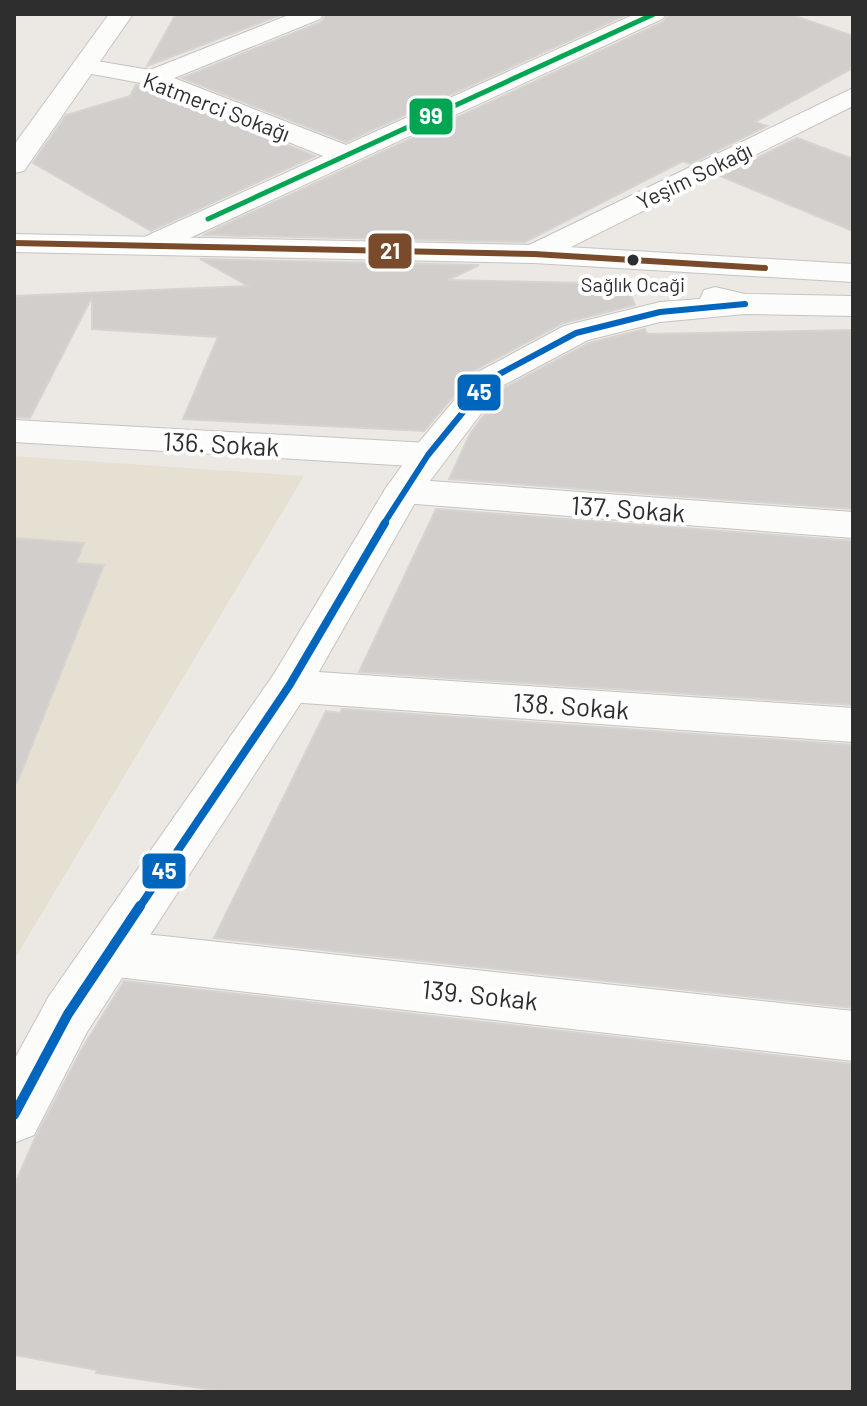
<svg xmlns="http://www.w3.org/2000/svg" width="867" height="1406" font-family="Barlow,sans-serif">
<rect width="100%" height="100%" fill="#ece8e4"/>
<polygon fill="#e6e0d3" points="14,456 304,476 14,960"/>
<g fill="#d1cecb" stroke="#d7d4d0" stroke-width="2">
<polygon points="176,14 283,14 147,66"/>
<polygon points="327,14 628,14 346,142 182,78 321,22"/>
<polygon points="669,14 789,14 853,36 853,68 755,122 767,126 690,164 683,161 525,242 203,235 663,22"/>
<polygon points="136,85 145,87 315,156 151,231 33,163 66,115 130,96"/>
<polygon points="797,138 853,159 853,231 720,176"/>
<polygon points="200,259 479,265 448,280 626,284 635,305 563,323 477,369 424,431 183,419 218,337 92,329 92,297 30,418 14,417 14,296 248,286"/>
<polygon points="645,329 647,334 853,330 853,509 449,479 470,434 504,388 589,343"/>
<polygon points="436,509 853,541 853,705 359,672"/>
<polygon points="14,538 84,543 76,563 104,565 17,783 14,782"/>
<polygon points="342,709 853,745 853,1008 214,938 326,711 340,713"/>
<polygon points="124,981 853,1064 853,1392 228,1392 96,1373 97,1370 14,1355 14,1186 35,1138 83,1047"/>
</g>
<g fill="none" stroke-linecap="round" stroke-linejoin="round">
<g stroke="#c5c4c5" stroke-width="2">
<g id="minor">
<polygon points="291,14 324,14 320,19 174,78 346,145 635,14 666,14 662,19 164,250 153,253 142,250 138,244 142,238 323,156 146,84 76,71 73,66 76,61 85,59 150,70"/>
<polygon points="853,88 853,106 545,260 534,263 523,260 519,254 523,248"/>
<polygon points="14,420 428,443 441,447 446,455 441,463 428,467 14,442"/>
<polygon points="403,479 853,512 853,538 403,503 390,500 384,491 390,482"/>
<polygon points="289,670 853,708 853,742 289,702 274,698 267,686 274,674"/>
<polygon points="108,930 853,1011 853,1061 108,976 90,969 82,953 90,937"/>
</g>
</g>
<g stroke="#c5c4c5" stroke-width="2">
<g id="tertiary">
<polygon points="109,14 133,14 24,171 14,173 14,145"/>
<polygon points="14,234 534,245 853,264 853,282 534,263 14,252"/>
<polygon points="715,287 745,294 853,296 853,316 745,314 660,322 588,340 502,386 420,494 304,698 87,1032 34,1135 14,1143 14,1060 49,996 274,674 384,491 415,447 478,372 564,326 660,302 700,299 704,290"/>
</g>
</g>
<use href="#minor" fill="#fcfcfb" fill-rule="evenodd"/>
<use href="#tertiary" fill="#fcfcfb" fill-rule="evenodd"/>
<g stroke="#fff" stroke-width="9">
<polyline id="bus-1" points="208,219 654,14"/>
</g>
<g stroke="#fff" stroke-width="11">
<polyline id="bus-2" points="14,243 534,254 765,268"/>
</g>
<g stroke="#fff" stroke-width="11">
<polyline id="bus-3-far2" points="383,525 428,455 490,379 576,333 660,312 745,304"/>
</g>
<g stroke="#fff" stroke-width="14">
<polyline id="bus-3-far1" points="139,908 289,686 385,523"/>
</g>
<g stroke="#fff" stroke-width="16">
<polyline id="bus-3" points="14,1115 68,1014 140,906"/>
</g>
<use href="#bus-1" stroke="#00a651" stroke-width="5"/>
<use href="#bus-2" stroke="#7a4b2a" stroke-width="6"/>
<use href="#bus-3-far2" stroke="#0065bd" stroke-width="6"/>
<use href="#bus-3-far1" stroke="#0065bd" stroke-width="8"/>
<use href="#bus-3" stroke="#0065bd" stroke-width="10"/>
</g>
<circle fill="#2e2e2e" stroke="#fff" stroke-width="3" cx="633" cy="260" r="7"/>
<g text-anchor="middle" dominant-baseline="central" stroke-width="8" stroke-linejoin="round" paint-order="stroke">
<g font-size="20" fill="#2e2e2e" stroke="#fff">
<text x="633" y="284">Sağlık Ocaği</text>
</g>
<g font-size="22" fill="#2e2e2e" stroke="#fff">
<text transform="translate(217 106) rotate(21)">Katmerci Sokağı</text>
<text transform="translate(694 175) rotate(-26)">Yeşim Sokağı</text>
</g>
<g font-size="26" fill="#2e2e2e" stroke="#fff">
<text transform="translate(221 443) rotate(3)">136. Sokak</text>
<text transform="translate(628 508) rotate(4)">137. Sokak</text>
<text transform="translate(571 705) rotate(4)">138. Sokak</text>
<text transform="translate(480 994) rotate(6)">139. Sokak</text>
</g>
</g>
<g stroke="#fff" stroke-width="3">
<rect x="408" y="97" width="46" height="39" rx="8" fill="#00a651"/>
<rect x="367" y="232" width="46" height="38" rx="8" fill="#7a4b2a"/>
<rect x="456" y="373" width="46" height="39" rx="8" fill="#0065bd"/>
<rect x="141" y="852" width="46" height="38" rx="8" fill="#0065bd"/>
</g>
<g font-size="22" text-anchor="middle" font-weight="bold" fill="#fff">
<text x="431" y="124">99</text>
<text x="390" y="259">21</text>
<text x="479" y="400">45</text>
<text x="164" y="879">45</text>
</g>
<rect width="867" height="1406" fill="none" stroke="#2e2e2e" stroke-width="32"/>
</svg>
